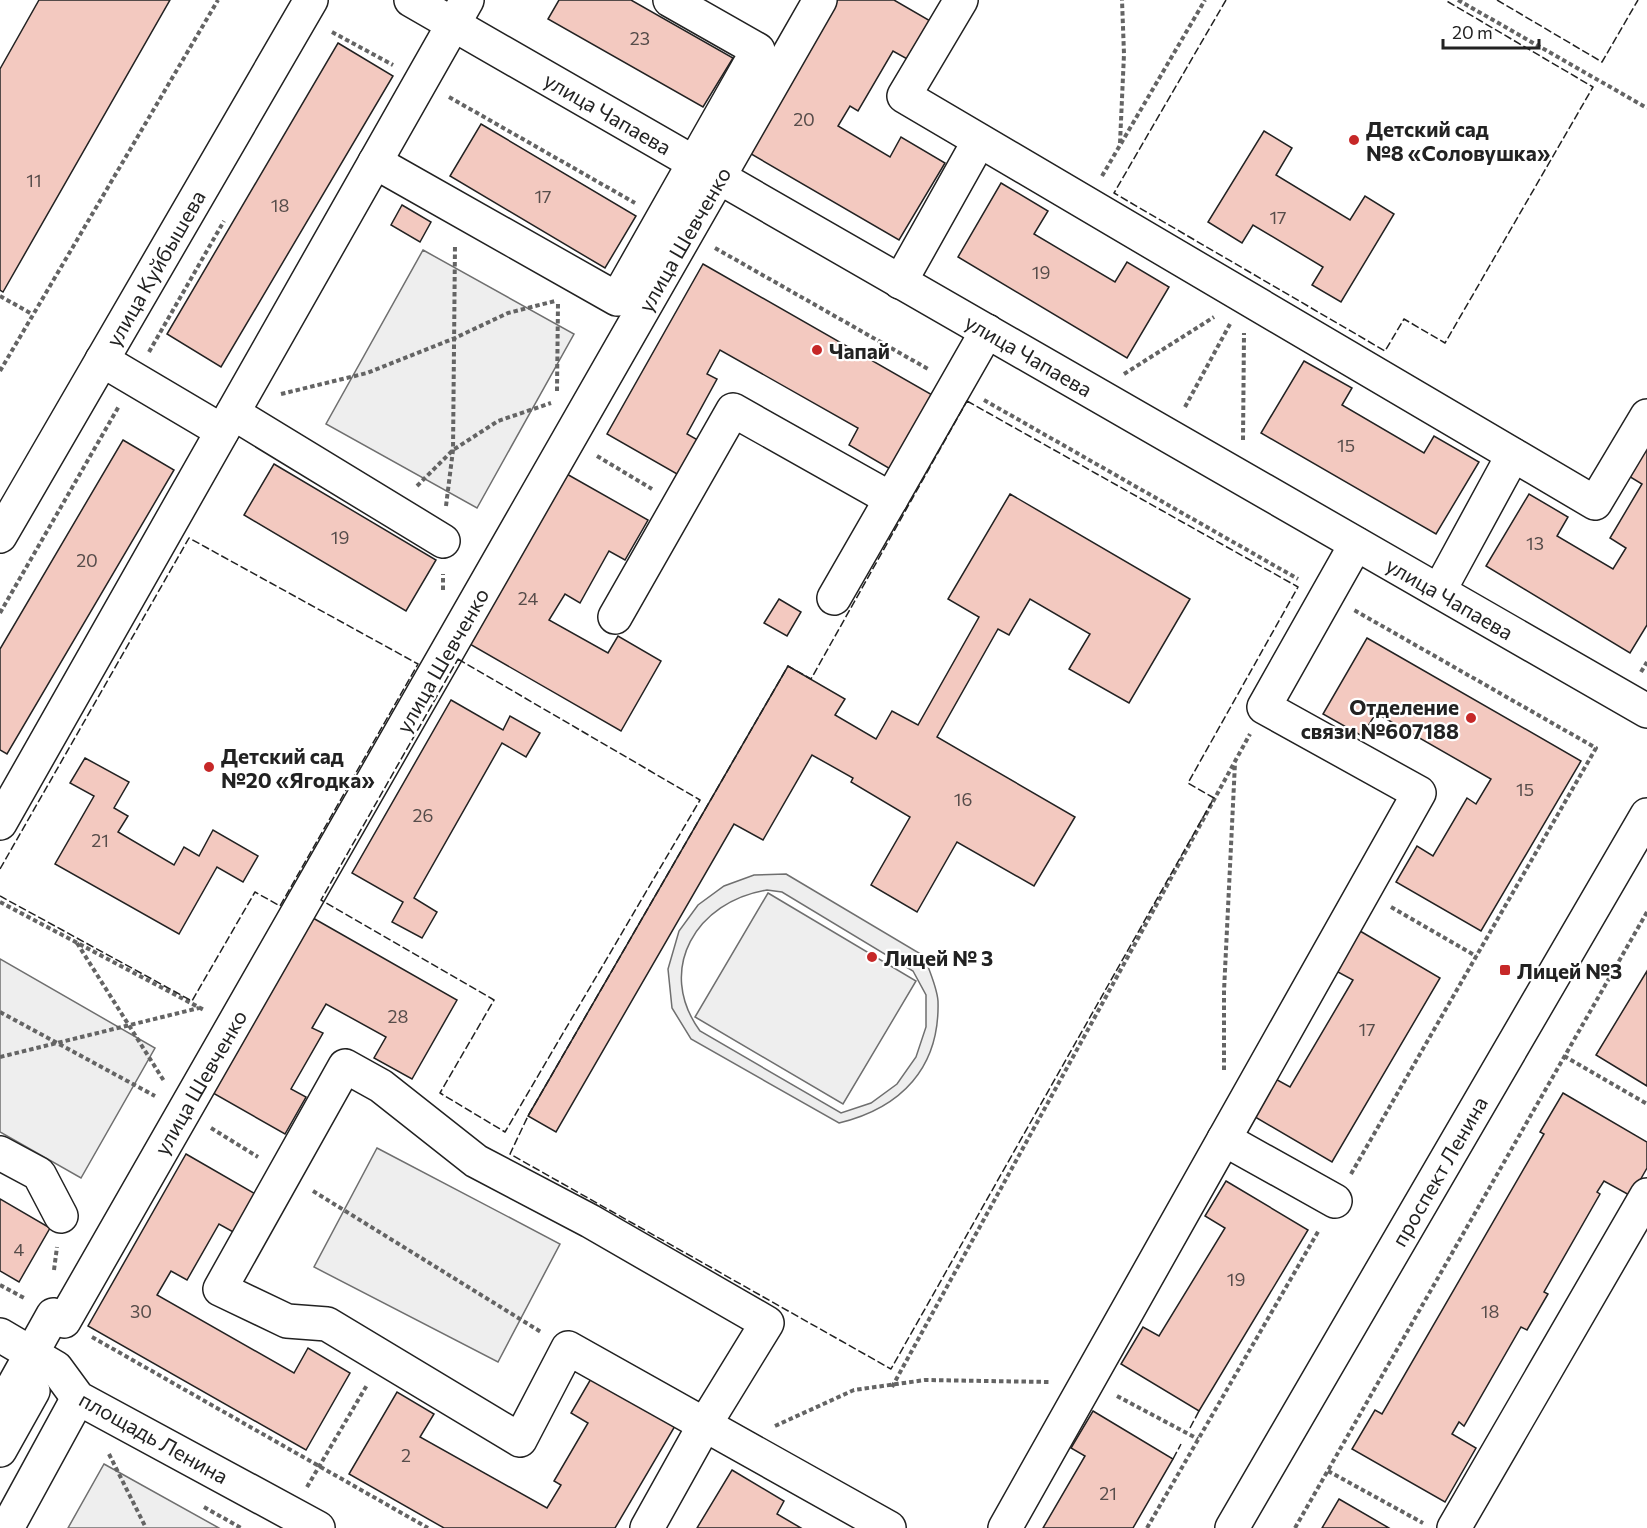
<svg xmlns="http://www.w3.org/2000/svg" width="1647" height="1528" font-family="Commissioner,sans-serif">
<rect width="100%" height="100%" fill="#fff"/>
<g fill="#eee" stroke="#6f6f6f" stroke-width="1.5" fill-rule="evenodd">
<polygon points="423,250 574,334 477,508 326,424"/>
<path d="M786,874L924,956C929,970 937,987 938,1001C940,1068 901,1108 839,1123L691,1039L672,1008L668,969L679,931L698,905L724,886L754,875ZM767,890L782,892L913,971L926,995V1027L916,1057L897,1084L871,1103L841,1113L700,1031C655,969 697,901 767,890Z"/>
<polygon points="768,893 916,981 843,1104 695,1017"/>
<polygon points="0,959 155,1048 81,1178 0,1132"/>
<polygon points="377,1148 560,1244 498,1362 314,1267"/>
<polygon points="104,1464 219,1528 68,1528"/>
</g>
<g fill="#f3c9c0" stroke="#222" stroke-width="1.5">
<polygon points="39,0 170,0 3,292 0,290 0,69"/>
<polygon points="559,0 631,0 733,58 703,107 548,19"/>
<polygon points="835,0 894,0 932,22 909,60 893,51 858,111 850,106 838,126 890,157 901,137 945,163 899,240 746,151"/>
<polygon points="338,43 393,76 221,367 167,334"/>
<polygon points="481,124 636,216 605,268 450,176"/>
<polygon points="1264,131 1292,148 1276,175 1350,220 1365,196 1394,214 1341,302 1312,285 1323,267 1253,225 1242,243 1208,222"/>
<polygon points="1001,183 1048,211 1034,234 1115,282 1127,262 1169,287 1127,358 958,257"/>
<polygon points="402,205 431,222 420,242 391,225"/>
<polygon points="703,264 934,396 892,470 849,445 858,428 720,350 707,374 717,379 687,434 703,443 684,478 607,434"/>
<polygon points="1304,361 1352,388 1342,405 1424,453 1434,436 1479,462 1436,534 1261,433"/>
<polygon points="123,440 174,470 7,754 0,750 0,649"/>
<polygon points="1647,442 1647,625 1630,653 1486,566 1529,494 1568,517 1557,536 1613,569 1626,548 1610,538 1642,484 1627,475"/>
<polygon points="274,464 436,560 406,611 244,515"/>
<polygon points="565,473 648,520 625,560 609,551 580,603 565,594 549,620 608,653 618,636 661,661 621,731 468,643"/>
<polygon points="1010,494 1190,599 1129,703 1069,669 1090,634 1030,599 1009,635 998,629 937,737 1075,817 1034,886 957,842 917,912 871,885 910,817 851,782 853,778 812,755 763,840 734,824 556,1132 528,1116 788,666 845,699 835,715 876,739 892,711 918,725 979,617 948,599"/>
<polygon points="779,599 801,612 787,636 764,623"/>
<polygon points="1367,638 1581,761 1481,931 1396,882 1417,846 1433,856 1467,798 1476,804 1491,779 1376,713 1362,736 1323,714"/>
<polygon points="451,700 503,730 510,716 540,733 526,757 502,743 414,898 437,912 422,938 392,922 403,902 352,873"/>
<polygon points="85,758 129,782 114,808 128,816 118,832 174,865 184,847 199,856 213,830 258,856 243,882 217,867 179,934 55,864 94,796 70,783"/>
<polygon points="313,918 457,1000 412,1079 374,1058 386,1037 326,1004 312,1028 323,1033 291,1089 306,1097 285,1134 213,1093"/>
<polygon points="1360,931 1440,978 1332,1162 1250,1114 1272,1077 1290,1087 1353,980 1336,971"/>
<polygon points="1647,971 1647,1086 1596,1055"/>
<polygon points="1563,1093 1647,1142 1647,1168 1631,1196 1604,1181 1597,1192 1600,1194 1544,1292 1548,1294 1527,1330 1521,1327 1464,1426 1459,1422 1452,1434 1476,1448 1445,1502 1352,1449 1375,1410 1382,1414 1544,1134 1540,1132"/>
<polygon points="186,1154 257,1195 235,1233 219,1224 187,1280 171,1271 157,1295 294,1373 308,1348 350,1373 306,1450 88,1326"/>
<polygon points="1226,1181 1308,1230 1199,1411 1121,1364 1143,1327 1159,1336 1225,1228 1205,1216"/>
<polygon points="0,1199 50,1228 19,1282 0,1271"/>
<polygon points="592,1377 675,1426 615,1528 444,1528 349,1474 397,1392 434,1414 420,1437 547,1508 561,1485 554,1481 588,1423 571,1413"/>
<polygon points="1093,1411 1173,1459 1133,1528 1043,1528 1085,1456 1071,1448"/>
<polygon points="732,1470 784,1501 777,1514 801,1528 697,1528"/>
<polygon points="1339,1499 1389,1528 1322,1528"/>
</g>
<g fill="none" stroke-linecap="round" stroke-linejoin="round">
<g stroke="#222" stroke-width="36">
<g id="minor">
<polyline points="411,0 1647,711"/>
<polyline points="961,0 904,96 1595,503 1647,416"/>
<polyline points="375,162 617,299 758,50 670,0"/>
<polyline points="900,282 979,141"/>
<polyline points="102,360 222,431"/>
<polyline points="233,413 443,541"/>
<polyline points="0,536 311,0"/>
<polyline points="1439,591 1513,455"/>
<polyline points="834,598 891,499"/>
<polyline points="615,617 733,410 891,499 987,331"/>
<polyline points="0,823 467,0"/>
<polyline points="1224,1139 1335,1201"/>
<polyline points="0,1153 39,1174 61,1216"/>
<polyline points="64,1321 820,0"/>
<polyline points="0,1335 56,1368 78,1398 318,1528"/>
<polyline points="0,1410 53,1315"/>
<polyline points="0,1450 33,1391"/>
<polyline points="7,1528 78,1398"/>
<polyline points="647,1528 705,1424 767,1323 590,1221 476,1161 381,1086 345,1066 220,1289 287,1321 327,1324 520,1440 568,1348 889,1528"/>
<polyline points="1005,1528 1419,793 1264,707 1356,544"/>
<polyline points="1232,1528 1647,815"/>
<polyline points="1454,1528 1647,1195"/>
</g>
</g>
<g stroke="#646464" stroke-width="4" stroke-dasharray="4.5 3" stroke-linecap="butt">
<polyline points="1458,0 1647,108"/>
<polyline points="332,32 393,65"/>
<polyline points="449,97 635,203"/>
<polyline points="1120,143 1124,54 1122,0"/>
<polyline points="1102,176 1205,0"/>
<polyline points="715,248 928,369"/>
<polyline points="0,296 32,314"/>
<polyline points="149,352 224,221"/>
<polyline points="0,371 218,0"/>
<polyline points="1124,374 1214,317"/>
<polyline points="557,391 558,303"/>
<polyline points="281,394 367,373 455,338 508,313 555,301"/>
<polyline points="984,400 1298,579"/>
<polyline points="1185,407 1230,324"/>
<polyline points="1243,440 1244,333"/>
<polyline points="597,456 652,489"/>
<polyline points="417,486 453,450 498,421 551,403"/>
<polyline points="446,506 453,450 455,244"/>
<polyline points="443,590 443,574"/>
<polyline points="0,613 119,406"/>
<polyline points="1641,672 1647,662"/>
<polyline points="0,902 204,1010"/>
<polyline points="1391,907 1476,956"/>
<polyline points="77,943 164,1081"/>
<polyline points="0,1012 155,1096"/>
<polyline points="1564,1056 1647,1104"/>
<polyline points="0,1057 199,1008"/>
<polyline points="1224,1070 1224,991 1235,763"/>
<polyline points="211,1128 258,1157"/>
<polyline points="1351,1174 1596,748 1354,610"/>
<polyline points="313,1191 541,1332"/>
<polyline points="54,1270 57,1247"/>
<polyline points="0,1285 26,1299"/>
<polyline points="92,1337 428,1528"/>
<polyline points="892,1387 1250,734"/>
<polyline points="1117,1396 1198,1439"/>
<polyline points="775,1426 854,1390 925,1380 1050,1382"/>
<polyline points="109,1454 146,1528"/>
<polyline points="1328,1471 1423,1523"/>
<polyline points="307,1487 367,1385"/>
<polyline points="204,1507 241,1528"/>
<polyline points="1147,1528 1319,1230"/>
<polyline points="1295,1528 1647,912"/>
</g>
<use href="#minor" stroke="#fff" stroke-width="33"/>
<g stroke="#222" stroke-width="1.5" stroke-dasharray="8 3" stroke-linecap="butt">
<polyline points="1226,0 1114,193 1385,351 1404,319 1445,343 1593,87 1445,0"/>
<polyline points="1497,0 1602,62 1638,0"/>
<polygon points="967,401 1298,587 1188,783 1214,798 891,1369 510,1154 528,1116 788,666 811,679"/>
<polygon points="458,659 700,800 505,1132 440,1093 494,1000 321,900"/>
<polyline points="0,869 189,538 418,664 280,906 255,892 192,1001 0,896"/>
<polyline points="1190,1428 1199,1411"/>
<polyline points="1173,1459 1181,1444"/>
</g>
</g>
<g fill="#c62828" stroke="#fff" stroke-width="2">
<circle cx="1354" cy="140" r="6"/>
<circle cx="817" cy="350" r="6"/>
<circle cx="1471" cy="718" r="6"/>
<circle cx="209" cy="767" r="6"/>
<circle cx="872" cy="957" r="6"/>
<rect x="1499" y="964" width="12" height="12" rx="3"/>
</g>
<g text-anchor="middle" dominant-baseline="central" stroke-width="4.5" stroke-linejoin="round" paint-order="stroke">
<g font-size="18" fill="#564c4a">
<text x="640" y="38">23</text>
<text x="804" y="119">20</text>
<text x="34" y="180">11</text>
<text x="543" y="196">17</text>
<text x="280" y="205">18</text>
<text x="1278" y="217">17</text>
<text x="1041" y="272">19</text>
<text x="1346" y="445">15</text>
<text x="340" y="537">19</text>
<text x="1535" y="543">13</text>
<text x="87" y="560">20</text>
<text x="528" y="598">24</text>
<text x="1525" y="789">15</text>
<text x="963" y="799">16</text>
<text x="423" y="815">26</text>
<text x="100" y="840">21</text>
<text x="398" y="1016">28</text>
<text x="1367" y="1029">17</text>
<text x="19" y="1249">4</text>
<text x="1236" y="1279">19</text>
<text x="141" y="1311">30</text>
<text x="1490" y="1311">18</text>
<text x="406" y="1455">2</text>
<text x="1108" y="1493">21</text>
</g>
<g font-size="21" fill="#222" stroke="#fff">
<text transform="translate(608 113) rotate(30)">улица Чапаева</text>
<text transform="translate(684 239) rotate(-60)">улица Шевченко</text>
<text transform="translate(155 268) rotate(-60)">улица Куйбышева</text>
<text transform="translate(1029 355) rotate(30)">улица Чапаева</text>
<text transform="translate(1450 598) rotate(30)">улица Чапаева</text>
<text transform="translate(442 660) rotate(-60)">улица Шевченко</text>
<text transform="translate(200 1082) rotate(-60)">улица Шевченко</text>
<text transform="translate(1439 1171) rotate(-60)">проспект Ленина</text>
<text transform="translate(154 1437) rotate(29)">площадь Ленина</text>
</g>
<g font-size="21" font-weight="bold" fill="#222" stroke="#fff" text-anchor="start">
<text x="1366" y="128">Детский сад<tspan x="1366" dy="24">№8 «Соловушка»</tspan></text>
<text x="829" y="350">Чапай</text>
<text x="1459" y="706" text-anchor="end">Отделение<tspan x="1459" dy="24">связи №607188</tspan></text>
<text x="221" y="755">Детский сад<tspan x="221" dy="24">№20 «Ягодка»</tspan></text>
<text x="884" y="957">Лицей № 3</text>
<text x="1517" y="970">Лицей №3</text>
</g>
</g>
<path d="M1443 39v9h96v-9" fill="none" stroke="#222222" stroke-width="3"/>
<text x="1452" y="39" font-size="18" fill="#222222" stroke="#ffffff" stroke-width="4.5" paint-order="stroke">20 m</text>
</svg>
